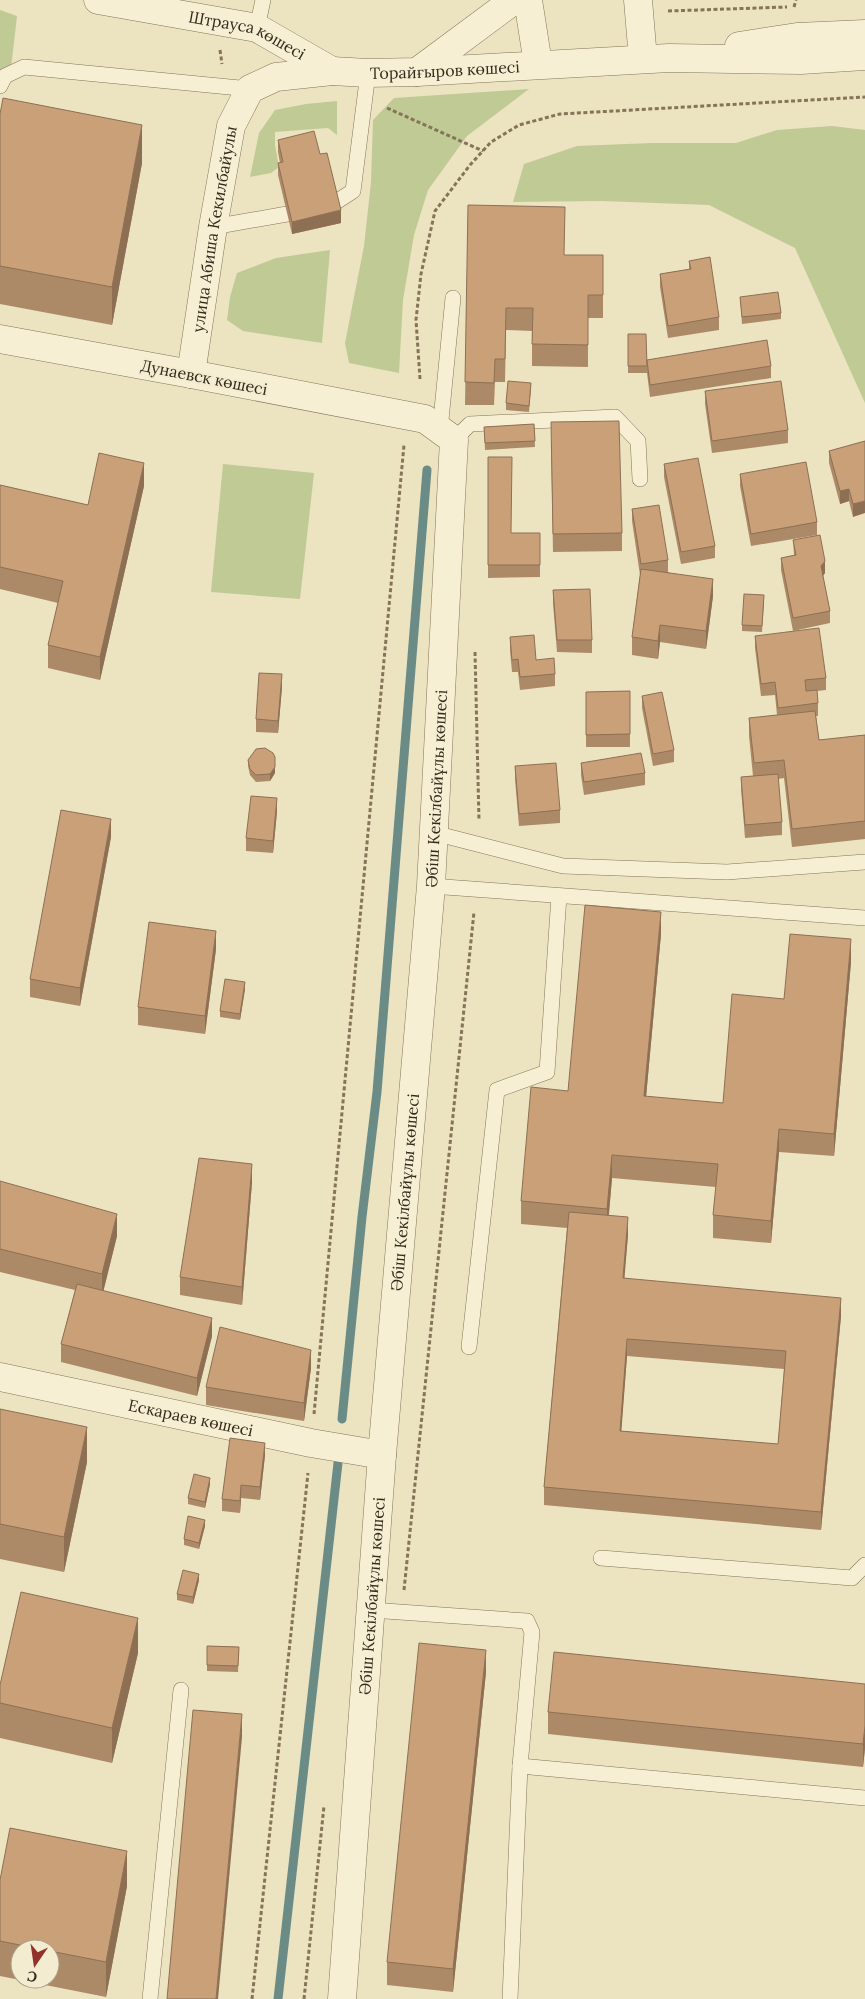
<svg xmlns="http://www.w3.org/2000/svg" width="865" height="1999" font-family="Lora,serif">
<rect width="100%" height="100%" fill="#ece3c1"/>
<g fill="#c0ca95">
<polygon points="0,10 17,16 11,68 0,71"/>
<polygon points="529,89 467,136 428,190 414,235 403,300 399,373 349,363 345,343 364,246 371,182 373,120 394,98"/>
<polygon points="337,101 337,135 328,128 275,132 275,145 279,167 271,173 250,177 259,133 275,110 306,104"/>
<polygon points="832,126 865,130 865,403 795,248 709,205 602,201 513,202 524,164 577,146 652,143 736,143 777,130"/>
<polygon points="330,250 322,343 243,331 227,320 230,297 237,273 276,258"/>
<polygon points="223,464 314,473 300,599 211,592"/>
</g>
<g fill="none" stroke-linecap="round" stroke-linejoin="round">
<g stroke="#6b8c86" stroke-width="9">
<polyline points="342,1419 362,1217 377,1092 427,470"/>
<polyline points="278,1999 338,1463"/>
</g>
<g stroke="#857459" stroke-width="16">
<g id="service">
<polyline points="257,28 263,0"/>
<polyline points="0,86 5,76 24,67 250,89"/>
<polyline points="336,202 353,191 368,73"/>
<polyline points="213,227 287,214"/>
<polyline points="440,430 453,298"/>
<polyline points="454,440 470,424 615,417 638,441 640,479"/>
<polyline points="434,833 563,866 727,872 865,862"/>
<polyline points="431,886 865,918"/>
<polyline points="469,1347 497,1090 547,1072 559,896"/>
<polyline points="601,1558 852,1578 865,1565"/>
<polyline points="371,1610 527,1621 532,1632 520,1766"/>
<polyline points="150,1999 181,1690"/>
<polyline points="510,1999 520,1766 865,1798"/>
</g>
</g>
<g stroke="#857459" stroke-width="29">
<g id="minor">
<polyline points="528,0 538,64"/>
<polyline points="638,0 643,59"/>
<polyline points="417,72 514,0"/>
<polyline points="0,339 191,374"/>
<path id="s1" d="M0,1377L311,1443L382,1455"/>
</g>
</g>
<g stroke="#857459" stroke-width="29">
<g id="tertiary">
<path id="s2" d="M98,0L257,28L332,71"/>
<polyline points="739,46 797,37 865,34"/>
<path id="s3" d="M342,1999L382,1455L431,886L454,440L425,419L191,374L213,227L231,126L250,89L276,77L332,71L368,73L417,72L669,58L801,60L865,56"/>
</g>
</g>
<g stroke="#857459" stroke-width="3" stroke-dasharray="4 2.5" stroke-linecap="butt">
<polyline points="794,7 796,0"/>
<polyline points="668,11 787,7"/>
<polyline points="220,50 222,64"/>
<polyline points="387,108 483,151"/>
<polyline points="420,379 416,320 421,274 435,211 470,165 491,142 519,125 560,114 865,97"/>
<polyline points="475,652 479,821"/>
<polyline points="314,1414 404,445"/>
<polyline points="404,1590 474,912"/>
<polyline points="252,1999 308,1473"/>
<polyline points="304,1999 324,1806"/>
</g>
<use href="#service" stroke="#f7efd4" stroke-width="15"/>
<use href="#minor" stroke="#f7efd4" stroke-width="28"/>
<use href="#tertiary" stroke="#f7efd4" stroke-width="28"/>
</g>
<g fill="#ad8a67" fill-rule="evenodd">
<polygon points="0,114 142,163 112,325 0,304"/>
<polygon points="278,140 320,154 341,223 292,234 278,175 278,163 280,163 278,152"/>
<polygon points="468,205 564,255 603,255 603,318 588,318 588,367 532,366 532,331 506,330 505,382 495,382 494,405 465,405"/>
<polygon points="689,261 719,317 719,330 668,338 660,287 660,274 689,269"/>
<polygon points="740,297 781,313 781,319 742,324"/>
<polygon points="628,334 647,360 771,366 771,378 650,397 647,373 628,373"/>
<polygon points="531,389 529,412 506,410 506,403"/>
<polygon points="705,391 788,430 788,443 712,453 705,404"/>
<polygon points="534,424 535,447 485,450 484,427"/>
<polygon points="551,440 622,533 622,551 553,552"/>
<polygon points="865,441 853,517 849,501 840,504 829,463 829,451"/>
<polygon points="488,457 511,533 540,533 540,577 488,578"/>
<polygon points="664,464 715,546 715,558 681,564 664,477"/>
<polygon points="740,474 817,522 817,535 751,546 740,486"/>
<polygon points="0,485 88,505 144,486 100,680 48,668 48,645 58,603 0,589"/>
<polygon points="632,509 668,560 668,572 713,596 706,649 660,642 658,659 632,655 632,637 640,575 632,521"/>
<polygon points="793,540 825,573 823,576 830,611 830,623 793,631 781,570 781,558 794,555"/>
<polygon points="553,590 592,640 592,653 557,652 553,603"/>
<polygon points="764,601 762,632 742,631 742,625"/>
<polygon points="755,636 826,678 826,690 817,691 818,703 818,716 816,716 819,740 865,735 865,839 792,847 784,778 778,779 782,822 782,835 745,838 741,789 741,777 753,776 749,736 749,718 777,715 775,695 761,696 755,648"/>
<polygon points="510,637 536,660 555,674 555,686 520,690 518,672 512,672 510,650"/>
<polygon points="282,687 278,733 256,732 256,719"/>
<polygon points="630,691 630,747 586,747 586,692"/>
<polygon points="642,696 674,750 674,762 653,766 642,708"/>
<polygon points="248,760 275,773 270,781 256,782 250,775 248,766"/>
<polygon points="581,763 645,773 645,785 584,795 581,775"/>
<polygon points="515,766 560,810 560,823 519,826 515,779"/>
<polygon points="277,811 273,853 246,851 246,838"/>
<polygon points="111,837 80,1006 30,997 30,979"/>
<path d="M661,934L646,1097L723,1103L784,999L851,962L834,1156L779,1152L771,1243L713,1238V1215L716,1187L612,1178L609,1215L628,1235L624,1278L841,1316L821,1530L544,1505V1487L567,1228L521,1224V1201L568,1091ZM627,1356L784,1369L778,1444L621,1431Z"/>
<polygon points="216,949 205,1034 138,1025 138,1007"/>
<polygon points="245,989 240,1020 220,1017 220,1011"/>
<polygon points="0,1181 117,1236 103,1291 212,1336 197,1396 61,1362 61,1344 75,1290 0,1272"/>
<polygon points="252,1182 242,1305 180,1295 180,1277"/>
<polygon points="311,1368 304,1421 206,1405 206,1387"/>
<polygon points="0,1409 87,1462 64,1572 0,1559"/>
<polygon points="265,1455 260,1500 241,1498 240,1513 222,1511 222,1499"/>
<polygon points="210,1484 205,1508 188,1504 188,1498"/>
<polygon points="205,1526 199,1549 184,1545 184,1539"/>
<polygon points="199,1580 193,1604 177,1600 177,1594"/>
<polygon points="207,1646 239,1647 238,1672 207,1671"/>
<polygon points="138,1653 112,1763 0,1738 0,1685"/>
<polygon points="486,1672 453,1992 387,1985 387,1962"/>
<polygon points="865,1684 865,1748 863,1767 548,1734 548,1712"/>
<path d="M0,1880L127,1886L106,1997L0,1976ZM20,1949H50V1979H20Z"/>
</g>
<g fill="#8d7054">
<polygon points="142,125 142,163 112,325 112,287"/>
<polygon points="341,210 341,223 292,234 292,222"/>
<polygon points="144,463 144,486 100,680 100,657"/>
<polygon points="849,489 849,501 840,504 840,491"/>
<polygon points="865,501 865,513 853,517 853,504"/>
<polygon points="825,561 825,573 821,578 821,566"/>
<polygon points="713,579 713,596 706,649 706,631"/>
<polygon points="660,625 660,642 658,659 658,641"/>
<polygon points="282,674 282,687 278,733 278,721"/>
<polygon points="275,767 275,773 270,781 270,774"/>
<polygon points="277,798 277,811 273,853 273,841"/>
<polygon points="111,819 111,837 80,1006 80,988"/>
<polygon points="661,912 661,934 644,1119 644,1096"/>
<polygon points="216,931 216,949 205,1034 205,1016"/>
<polygon points="851,939 851,962 834,1156 834,1134"/>
<polygon points="245,982 245,989 240,1020 240,1014"/>
<polygon points="779,1129 779,1152 771,1243 771,1221"/>
<polygon points="612,1155 612,1178 607,1232 607,1209"/>
<polygon points="252,1164 252,1182 242,1305 242,1287"/>
<polygon points="117,1214 117,1236 102,1297 102,1274"/>
<polygon points="628,1217 628,1235 623,1296 623,1278"/>
<polygon points="841,1298 841,1316 821,1530 821,1512"/>
<polygon points="212,1318 212,1336 197,1396 197,1378"/>
<polygon points="627,1339 627,1356 620,1449 620,1431"/>
<polygon points="311,1350 311,1368 304,1421 304,1403"/>
<polygon points="87,1427 87,1462 64,1572 64,1537"/>
<polygon points="265,1443 265,1455 260,1500 260,1487"/>
<polygon points="210,1478 210,1484 205,1508 205,1502"/>
<polygon points="241,1485 241,1498 240,1513 240,1501"/>
<polygon points="205,1520 205,1526 199,1549 199,1543"/>
<polygon points="199,1574 199,1580 193,1604 193,1597"/>
<polygon points="138,1618 138,1653 112,1763 112,1728"/>
<polygon points="486,1650 486,1672 453,1992 453,1969"/>
<polygon points="242,1714 242,1737 218,1999 216,1999"/>
<polygon points="865,1726 865,1748 863,1767 863,1744"/>
<polygon points="127,1851 127,1886 106,1997 106,1962"/>
</g>
<g fill="#c9a078" stroke="#8d7054" fill-rule="evenodd">
<polygon points="3,98 142,125 112,287 0,266 0,114"/>
<polygon points="314,131 320,154 327,153 341,210 292,222 278,163 283,162 278,140"/>
<polygon points="468,205 565,207 564,255 603,255 603,295 588,295 588,345 532,344 533,308 506,308 505,359 495,359 494,383 465,382"/>
<polygon points="710,257 719,317 668,326 660,274 691,269 689,261"/>
<polygon points="778,292 781,313 742,317 740,297"/>
<polygon points="628,334 646,334 647,366 628,366"/>
<polygon points="767,340 771,366 650,385 647,360"/>
<polygon points="508,381 531,383 529,406 506,403"/>
<polygon points="781,381 788,430 712,441 705,391"/>
<polygon points="619,421 622,533 553,534 551,422"/>
<polygon points="534,424 535,441 485,443 484,427"/>
<polygon points="865,441 865,501 853,504 849,489 840,491 829,451"/>
<polygon points="99,453 144,463 100,657 48,645 63,581 0,567 0,485 88,505"/>
<polygon points="488,457 512,457 511,533 540,533 540,565 488,565"/>
<polygon points="698,458 715,546 681,552 664,464"/>
<polygon points="806,462 817,522 751,534 740,474"/>
<polygon points="659,505 668,560 641,564 632,509"/>
<polygon points="820,535 825,561 821,566 830,611 793,618 781,558 796,555 793,540"/>
<polygon points="641,569 713,579 706,631 660,625 658,641 632,637"/>
<polygon points="590,589 592,640 557,640 553,590"/>
<polygon points="744,594 764,595 762,626 742,625"/>
<polygon points="819,628 826,678 805,680 806,691 817,690 818,703 778,708 775,682 761,684 755,636"/>
<polygon points="534,635 536,660 554,658 555,674 520,677 518,659 512,660 510,637"/>
<polygon points="259,673 282,674 278,721 256,719"/>
<polygon points="630,691 630,734 586,735 586,692"/>
<polygon points="662,692 674,750 653,754 642,696"/>
<polygon points="815,711 819,740 865,735 865,821 792,829 784,760 754,763 749,718"/>
<polygon points="265,748 273,753 275,757 275,767 270,774 256,775 250,769 248,760 256,749"/>
<polygon points="641,753 645,773 584,782 581,763"/>
<polygon points="556,763 560,810 519,814 515,766"/>
<polygon points="778,774 782,822 745,825 741,777"/>
<polygon points="251,796 277,798 273,841 246,838"/>
<polygon points="61,810 111,819 80,988 30,979"/>
<polygon points="585,905 661,912 644,1096 723,1103 732,994 784,999 790,934 851,939 834,1134 779,1129 771,1221 713,1215 718,1164 612,1155 607,1209 521,1201 531,1087 568,1091"/>
<polygon points="149,922 216,931 205,1016 138,1007"/>
<polygon points="225,979 245,982 240,1014 220,1011"/>
<polygon points="199,1158 252,1164 242,1287 180,1277"/>
<polygon points="0,1181 117,1214 102,1274 0,1249"/>
<path d="M569,1212L628,1217L623,1278L841,1298L821,1512L544,1487ZM627,1339L786,1351L778,1444L620,1431Z"/>
<polygon points="77,1284 212,1318 197,1378 61,1344"/>
<polygon points="220,1327 311,1350 304,1403 206,1387"/>
<polygon points="0,1409 87,1427 64,1537 0,1524"/>
<polygon points="230,1438 265,1443 260,1487 241,1485 240,1501 222,1499"/>
<polygon points="194,1474 210,1478 205,1502 188,1498"/>
<polygon points="188,1516 205,1520 199,1543 184,1539"/>
<polygon points="183,1570 199,1574 193,1597 177,1594"/>
<polygon points="21,1592 138,1618 112,1728 0,1703 0,1685"/>
<polygon points="419,1643 486,1650 453,1969 387,1962"/>
<polygon points="207,1646 239,1647 238,1666 207,1665"/>
<polygon points="554,1652 865,1684 865,1726 863,1744 548,1712"/>
<polygon points="193,1710 242,1714 216,1999 167,1999"/>
<polygon points="10,1828 127,1851 106,1962 50,1951 50,1949 39,1949 0,1941 0,1880"/>
</g>
<g text-anchor="middle" dominant-baseline="central" stroke-width="4.5" stroke-linejoin="round" paint-order="stroke">
<g font-size="16" fill="#352b1d" stroke="#f4ecd0">
<text stroke="none"><textPath href="#s2" startOffset="154">Штрауса көшесі</textPath></text>
<text stroke="none"><textPath href="#s3" startOffset="2328">Торайғыров көшесі</textPath></text>
<text stroke="none"><textPath href="#s3" startOffset="1984">улица Абиша Кекилбайулы</textPath></text>
<text transform="translate(204 377) rotate(11)">Дунаевск көшесі</text>
<text stroke="none"><textPath href="#s3" startOffset="1214">Әбіш Кекілбайұлы көшесі</textPath></text>
<text stroke="none"><textPath href="#s3" startOffset="809">Әбіш Кекілбайұлы көшесі</textPath></text>
<text stroke="none"><textPath href="#s1" startOffset="195">Ескараев көшесі</textPath></text>
<text stroke="none"><textPath href="#s3" startOffset="404">Әбіш Кекілбайұлы көшесі</textPath></text>
</g>
</g>
<g transform="translate(35 1964) rotate(193)"><circle r="24" fill="#f4ecd0" stroke="#a89f88"/>
<path d="M0-4L9 19L0 12L-9 19Z" fill="#92322b"/>
<text y="-8" font-size="14" font-weight="bold" text-anchor="middle" fill="#352b1d">С</text>
</g>
</svg>
